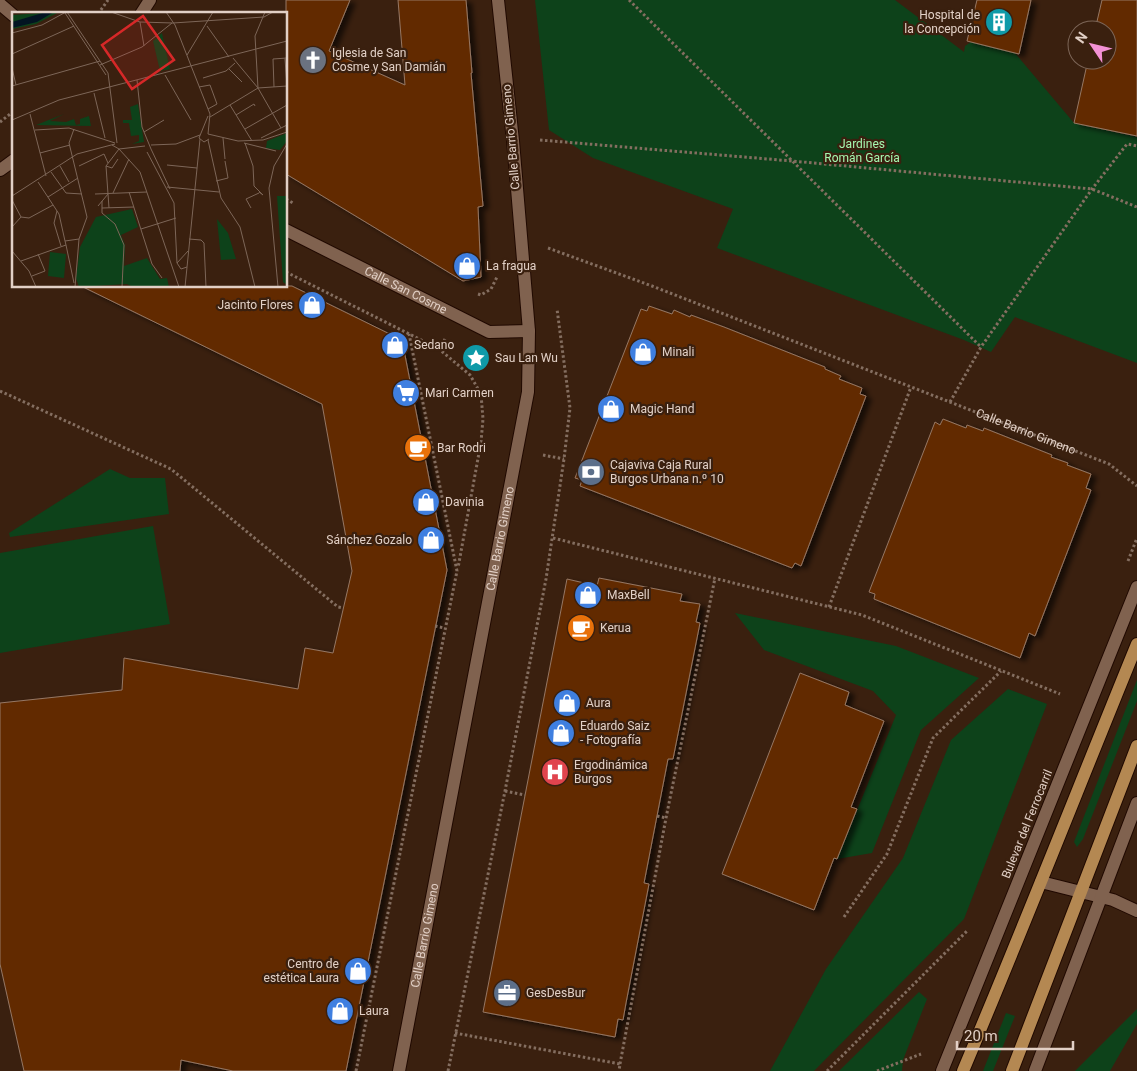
<svg xmlns="http://www.w3.org/2000/svg" width="1137" height="1071" font-family="Roboto,sans-serif">
<defs>
<filter id="shadow"><feDropShadow dx="5.5" dy="3" stdDeviation="2.5" flood-color="#0009"/></filter>
</defs>
<rect width="100%" height="100%" fill="#3a200f"/>
<g fill="#0d421a">
<polygon points="535,0 895,0 964,52 965,46 971,42 1014,52 1074,123 1137,137 1137,363 1015,317 991,352 964,340 717,248 733,209 593,158 549,130"/>
<polygon points="110,469 130,478 165,478 169,514 10,537 9,533"/>
<polygon points="153,526 170,624 0,653 0,553"/>
<polygon points="735,613 896,646 979,678 921,730 872,853 837,859 896,715 873,691 764,650"/>
<polygon points="1137,680 1137,701 1083,839 1077,847 1074,842"/>
<polygon points="1008,689 1047,704 964,919 814,1071 770,1071 826,969 903,858 951,740"/>
<polygon points="919,992 927,999 903,1060 902,1071 839,1071"/>
<polygon points="1137,1009 1137,1024 1110,1071 1075,1071"/>
<polygon points="1006,1013 1015,1016 993,1071 983,1071"/>
</g>
<g fill="#622c00" stroke="#967764" filter="url(#shadow)">
<polygon points="286,0 350,0 329,51 405,85 398,0 466,0 472,73 471,73 483,206 478,207 481,277 463,281 286,174"/>
<polygon points="977,0 1031,0 1019,54 967,41"/>
<polygon points="1102,0 1137,0 1137,136 1074,123 1088,60 1107,60 1107,30 1095,30"/>
<polygon points="81,286 292,286 402,340 447,570 346,1071 233,1071 181,1060 180,1071 24,1071 0,964 0,703 122,690 124,658 298,689 305,648 333,653 352,571 322,404"/>
<polygon points="649,306 672,314 674,310 690,317 691,315 724,327 825,367 825,369 841,376 839,379 862,388 860,394 866,396 801,566 795,563 792,568 580,486 582,480 575,478 641,309 647,311"/>
<polygon points="943,419 966,428 967,425 983,431 984,428 1052,455 1051,457 1068,463 1067,465 1091,474 1086,488 1091,490 1035,636 1029,633 1020,658 874,599 875,594 869,592 935,422 940,425"/>
<polygon points="599,578 682,594 680,601 700,604 696,622 700,623 673,759 668,759 644,883 649,884 626,1003 623,1020 618,1019 615,1037 483,1012 567,579 597,586"/>
<polygon points="800,673 849,692 845,705 884,721 851,807 857,809 837,859 834,858 814,910 722,874"/>
</g>
<g fill="none" stroke-linecap="round" stroke-linejoin="round">
<g stroke="#200900" stroke-width="14">
<g id="minor">
<polyline points="0,4 14,16"/>
<polyline points="141,14 150,0"/>
<polyline points="0,170 14,160"/>
<path id="s2" d="M286,230L489,332L529,331"/>
<polyline points="1041,882 1113,900 1137,911"/>
<path id="s3" d="M399,1071L528,392L529,331L513,141L498,0"/>
<polyline points="942,1071 1137,587"/>
<polyline points="1035,1071 1137,803"/>
</g>
</g>
<g stroke="#200900" stroke-width="14">
<g id="major">
<path d="M963,1071C1023,929 1079,786 1137,644"/>
<polyline points="1012,1071 1137,746"/>
</g>
</g>
<g stroke="#846e60" stroke-width="3" stroke-dasharray="2.5 2.5" stroke-linecap="butt">
<polyline points="629,0 981,347"/>
<polyline points="98,14 108,0"/>
<polyline points="0,122 14,111"/>
<polyline points="540,140 792,161 1092,189 1137,207"/>
<polyline points="286,199 293,203"/>
<path id="s1" d="M548,248L652,286L1109,464L1137,486"/>
<polyline points="286,272 439,349 470,375 481,394 483,419 481,442 458,568"/>
<polyline points="478,294 481,295 491,289 497,277"/>
<polyline points="439,349 445,339"/>
<polyline points="0,391 171,469 338,607 343,608"/>
<polyline points="950,402 981,347 1092,189 1127,144 1137,146"/>
<polyline points="543,455 564,459"/>
<polyline points="553,538 862,615 1060,694"/>
<polyline points="1128,561 1137,538"/>
<polyline points="829,607 911,387"/>
<polyline points="435,626 444,628"/>
<polyline points="505,791 525,795"/>
<polyline points="657,816 666,818"/>
<polyline points="844,917 887,854 933,738 1001,671"/>
<polyline points="455,1033 620,1064 619,1071"/>
<polyline points="620,1064 666,818 715,578"/>
<polyline points="356,1071 457,571 409,334"/>
<polyline points="448,1071 505,791 546,579 564,459 570,408 557,309"/>
<polyline points="827,1071 967,931"/>
<polyline points="877,1071 921,1054"/>
</g>
<use href="#minor" stroke="#80624f" stroke-width="12"/>
<use href="#major" stroke="#b48852" stroke-width="12"/>
</g>
<defs>
<g id="building-disc" transform="scale(1.4375)"><circle r="9.5" fill="#0f9aa8" stroke="#3a200f"/><path d="M-4-6H4V6H1V3H-1V6H-4ZM-2.5-4.3h1.7v1.8h-1.7ZM.8-4.3h1.7v1.8H.8ZM-2.5-1h1.7V.8h-1.7ZM.8-1h1.7V.8H.8Z" fill="#fff"/></g>
<g id="church-disc" transform="scale(1.4375)"><circle r="9.5" fill="#6b7280" stroke="#3a200f"/><path d="M-1.2-6h2.4v3.5h3.3v2.4h-3.3V6h-2.4V-.1h-3.3v-2.4h3.3Z" fill="#fff"/></g>
<g id="shop-disc" transform="scale(1.4375)"><circle r="9.5" fill="#3f7fe0" stroke="#3a200f"/><path d="M-5-2.5h2.3a2.7 3.5 0 0 1 5.4 0H5L5.5 6h-11ZM-1.5-2.5h3a1.5 2.3 0 0 0-3 0Z" fill="#fff"/></g>
<g id="sight-disc" transform="scale(1.4375)"><circle r="9.5" fill="#0f9aa8" stroke="#3a200f"/><path d="M0-6L1.8-2.2L6-1.7L2.9 1.2L3.7 5.4L0 3.3L-3.7 5.4L-2.9 1.2L-6-1.7L-1.8-2.2Z" fill="#fff"/></g>
<g id="supermarket-disc" transform="scale(1.4375)"><circle r="9.5" fill="#3f7fe0" stroke="#3a200f"/><path d="M-6-5.5h2.5l.6 2H6L4.5 2H-2.5L-4.4-4H-6ZM-1.5 3.2a1.3 1.3 0 1 0 .1 0ZM3 3.2a1.3 1.3 0 1 0 .1 0Z" fill="#fff"/></g>
<g id="cafe-disc" transform="scale(1.4375)"><circle r="9.5" fill="#e8710a" stroke="#3a200f"/><path d="M-5.5-4.5H6V0H3Q3 3.5 0 3.5H-2.5Q-5.5 3.5-5.5 0ZM3-3.2v2h1.7v-2ZM-6 4.5H4V6H-6Z" fill="#fff"/></g>
<g id="bank-disc" transform="scale(1.4375)"><circle r="9.5" fill="#5c6f8a" stroke="#3a200f"/><path d="M-6-4H6V4H-6ZM0-2.3a2.3 2.3 0 1 0 0 4.6a2.3 2.3 0 1 0 0-4.6Z" fill="#fff"/></g>
<g id="hospital-disc" transform="scale(1.4375)"><circle r="9.5" fill="#e0444e" stroke="#3a200f"/><path d="M-5-5h3v3.5h4V-5h3V5h-3V1.5h-4V5h-3Z" fill="#fff"/></g>
<g id="office-disc" transform="scale(1.4375)"><circle r="9.5" fill="#5c6f8a" stroke="#3a200f"/><path d="M-6-3h4V-5.5h4V-3h4V5H-6ZM-1-4.5V-3h2v-1.5ZM-6 0V1H6V0Z" fill="#fff"/></g>
</defs>
<g fill-rule="evenodd">
<use href="#building-disc" x="999" y="22"/>
<use href="#church-disc" x="313" y="60"/>
<use href="#shop-disc" x="467" y="266"/>
<use href="#shop-disc" x="312" y="305"/>
<use href="#shop-disc" x="395" y="345"/>
<use href="#shop-disc" x="643" y="352"/>
<use href="#sight-disc" x="476" y="358"/>
<use href="#supermarket-disc" x="406" y="393"/>
<use href="#shop-disc" x="611" y="409"/>
<use href="#cafe-disc" x="418" y="448"/>
<use href="#bank-disc" x="591" y="472"/>
<use href="#shop-disc" x="426" y="502"/>
<use href="#shop-disc" x="431" y="540"/>
<use href="#shop-disc" x="588" y="595"/>
<use href="#cafe-disc" x="581" y="628"/>
<use href="#shop-disc" x="567" y="703"/>
<use href="#shop-disc" x="561" y="733"/>
<use href="#hospital-disc" x="555" y="772"/>
<use href="#shop-disc" x="358" y="971"/>
<use href="#office-disc" x="507" y="993"/>
<use href="#shop-disc" x="340" y="1011"/>
</g>
<g text-anchor="middle" dominant-baseline="central" stroke-width="4.5" stroke-linejoin="round" paint-order="stroke">
<g font-size="12" fill="#e2d0c6" stroke="#3a200f" text-anchor="start">
<text x="980" y="15" text-anchor="end">Hospital de<tspan x="980" dy="14">la Concepción</tspan></text>
<text x="332" y="53">Iglesia de San<tspan x="332" dy="14">Cosme y San Damián</tspan></text>
<text x="486" y="266">La fragua</text>
<text x="293" y="305" text-anchor="end">Jacinto Flores</text>
<text x="414" y="345">Sedano</text>
<text x="662" y="352">Minali</text>
<text x="495" y="358">Sau Lan Wu</text>
<text x="425" y="393">Mari Carmen</text>
<text x="630" y="409">Magic Hand</text>
<text x="437" y="448">Bar Rodri</text>
<text x="610" y="465">Cajaviva Caja Rural<tspan x="610" dy="14">Burgos Urbana n.º 10</tspan></text>
<text x="445" y="502">Davinia</text>
<text x="412" y="540" text-anchor="end">Sánchez Gozalo</text>
<text x="607" y="595">MaxBell</text>
<text x="600" y="628">Kerua</text>
<text x="586" y="703">Aura</text>
<text x="580" y="726">Eduardo Saiz<tspan x="580" dy="14">- Fotografía</tspan></text>
<text x="574" y="765">Ergodinámica<tspan x="574" dy="14">Burgos</tspan></text>
<text x="339" y="964" text-anchor="end">Centro de<tspan x="339" dy="14">estética Laura</tspan></text>
<text x="526" y="993">GesDesBur</text>
<text x="359" y="1011">Laura</text>
</g>
<g font-size="12" fill="#e2d0c6" stroke="#3a200f">
<text transform="translate(511 137) rotate(-95)">Calle Barrio Gimeno</text>
<text stroke="none"><textPath href="#s2" startOffset="134">Calle San Cosme</textPath></text>
<text stroke="none"><textPath href="#s1" startOffset="512">Calle Barrio Gimeno</textPath></text>
<text stroke="none"><textPath href="#s3" startOffset="542">Calle Barrio Gimeno</textPath></text>
<text transform="translate(1027 824) rotate(-68)">Bulevar del Ferrocarril</text>
<text stroke="none"><textPath href="#s3" startOffset="138">Calle Barrio Gimeno</textPath></text>
</g>
<g font-size="12" fill="#a5f7b0" stroke="#3a200f">
<text x="862" y="144">Jardines<tspan x="862" dy="14">Román García</tspan></text>
</g>
</g>
<g transform="translate(12 12)">
<rect width="275" height="275" fill="#3a200f"/>
<path d="M47,0L24,12L0,17V3ZM150,21L158,57L148,59L141,29ZM126,92L132,130L120,132L127,129V123L119,124L117,111H111V108H120L118,95ZM52,102L38,109L54,110L62,107L64,113L68,112V107L77,104L79,114L24,113ZM275,121V129L268,138L254,136L255,129ZM265,184H275V273L271,270ZM120,197L126,215L109,223L113,233L112,254L135,246L148,267L155,266L157,275H121L115,272L67,275L64,266L68,235L84,205ZM205,207L216,221L224,247L209,248ZM38,240L54,242L52,266L36,264Z" fill="#0d421a"/>
<path d="M34,0H42L25,10L0,16V10Z" fill="#031422"/>
<path fill="none" stroke="#7d6658" stroke-width="1" d="M55,0L96,61L105,131M99,0L128,10L161,11L252,5L261,0M154,0L163,13L198,102L196,122M53,1L94,63M128,10L132,34M195,14L217,45M0,21L30,13L54,0M0,42L62,14M175,43L201,0M221,46L246,76L269,116M273,47L275,74M88,53L130,35L160,11M0,56L4,73M217,57L230,70M153,63L179,108M191,66L214,59L223,51M125,68L130,115L139,137M0,74L88,49M187,75L198,73L205,92L196,97M262,75L261,47L275,46M246,76L243,24L253,0M82,81L93,126M218,93L240,129M18,102L34,164M224,103L242,92L243,94M196,104L187,126L192,130L197,127M198,105L246,76L275,74M0,108L47,88L275,29M233,117L275,93M23,118L57,116L103,131M132,120L152,108M196,122L226,129L251,128M211,126L213,147M249,126L275,113M196,128L209,186L228,215L243,275M251,128L275,120M232,131L264,139M233,131L241,154L242,174L251,183L247,180M100,133L107,137L133,134M139,133L164,132L188,123M139,137L158,177M135,140L162,191L165,251M28,141L58,133M155,153L185,156M48,154L57,170M67,154L92,142L96,151M94,154L100,156L106,147M39,160L54,181L70,182M204,169L216,166L213,149M26,170L47,202L53,229M155,175L207,180M117,180L140,252L150,266M101,181L117,147M83,182L135,180M0,184L65,142L103,132M36,185L66,166M0,188L9,205M90,189V201L103,212L112,233L110,275M86,194L96,182M90,196L122,195M97,196L94,154L107,137L128,160L167,275M239,196L234,187L247,181M45,199L42,211L49,234M0,215L9,205L17,206L41,193M129,217L164,206M177,227L189,228L192,231L194,275M53,229L67,227L75,205L57,131L62,117M54,233L62,271M0,239L17,259L24,275M9,249L54,233L53,229M175,255L169,257L165,251L176,239M20,264L33,259L26,242M63,275L67,227M173,275L188,127M266,275L257,176L262,154L275,132"/>
<path fill="#d62828" fill-opacity="0.15" stroke="#d62828" stroke-width="2.5" d="M131,4L162,48L120,77L90,33Z"/>
<rect width="275" height="275" fill="none" stroke="#e2d0c6" stroke-width="2.5"/>
</g>
<g transform="translate(1092 45) rotate(305)"><circle r="24" fill="#3a200f" stroke="#7d6658"/>
<path d="M0-4L9 19L0 12L-9 19Z" fill="#f391d5"/>
<text y="-8" font-size="14" font-weight="bold" text-anchor="middle" fill="#e2d0c6">N</text>
</g>
<path d="M957 1041v8h116v-8" fill="none" stroke="#e2d0c6" stroke-width="2.5"/>
<text x="964" y="1041" font-size="15" fill="#e2d0c6" stroke="#3a200f" stroke-width="4" paint-order="stroke">20 m</text>
</svg>
